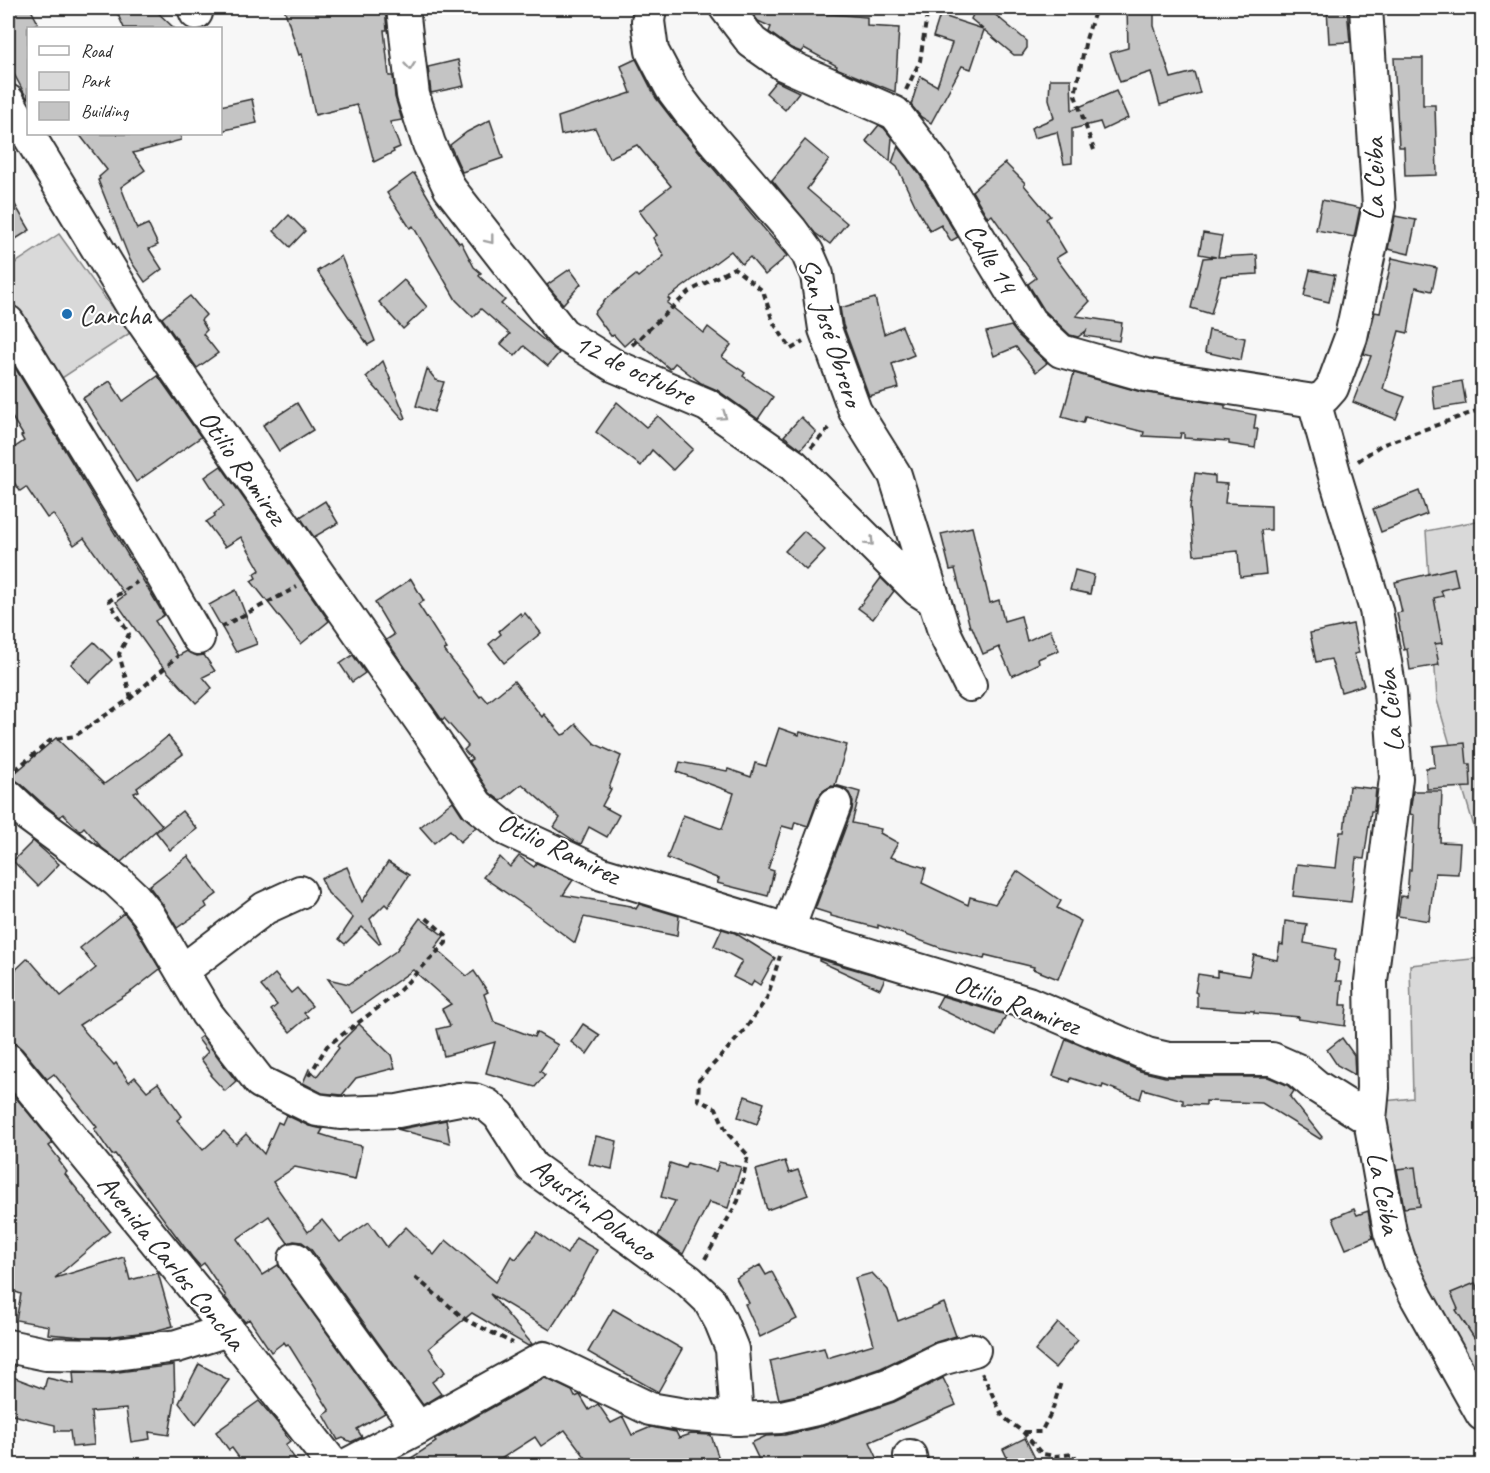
<svg xmlns="http://www.w3.org/2000/svg" width="1490" height="1473" font-family="Caveat,sans-serif">
<rect width="100%" height="100%" fill="#f7f7f7"/>
<filter id="ink" filterUnits="userSpaceOnUse"><feTurbulence type="fractalNoise" baseFrequency=".0167" numOctaves="2"/><feDisplacementMap in="SourceGraphic" scale="12" xChannelSelector="R" yChannelSelector="G"/><feConvolveMatrix kernelMatrix="1 2 1 2 8 2 1 2 1" color-interpolation-filters="sRGB"/></filter>
<g filter="url(#ink)">
<g fill="#d9d9d9" stroke="#828282" stroke-width="1.5">
<polygon points="59,234 130,333 59,380 8,294 8,268"/>
<polygon points="1482,520 1482,854 1437,700 1426,531"/>
<polygon points="1482,958 1482,1416 1398,1254 1365,1103 1413,1098 1410,965"/>
</g>
<g fill="#c4c4c4" stroke="#2b2b2b" stroke-width="1.5">
<polygon points="8,8 30,8 38,23 28,28 28,100 8,63"/>
<polygon points="115,8 153,8 174,28 124,28"/>
<polygon points="284,8 311,8 312,10 332,8 385,8 387,30 384,30 389,76 393,76 395,97 402,120 390,122 400,147 393,150 394,152 374,162 361,113 360,113 357,105 315,115 302,54 299,55"/>
<polygon points="748,8 823,8 820,13 867,17 867,26 899,28 895,92 836,68 837,66 804,48 801,52 791,48 769,32 771,27 758,21"/>
<polygon points="976,8 987,8 1027,41 1027,48 1022,55 1014,55 984,30 971,69 962,66 931,123 921,117 911,105 920,76 937,86 952,43 933,37 940,15 983,29 971,19"/>
<polygon points="1127,8 1154,8 1154,26 1171,78 1194,72 1200,93 1160,105 1151,72 1120,82 1110,53 1128,48"/>
<polygon points="1327,8 1347,8 1350,42 1329,43"/>
<polygon points="1394,58 1423,58 1423,105 1435,105 1437,175 1405,176 1404,147 1399,147"/>
<polygon points="636,59 656,98 676,124 787,256 765,275 750,257 742,264 731,251 668,298 670,300 667,303 704,333 708,327 731,345 722,357 745,373 743,376 773,397 758,419 717,390 701,383 675,363 670,369 633,338 624,346 614,335 611,336 594,313 606,299 636,275 638,277 664,256 653,238 657,235 639,211 671,186 637,145 609,158 595,128 561,135 558,117 631,93 621,66"/>
<polygon points="458,60 464,86 431,93 428,67"/>
<polygon points="1050,79 1071,79 1072,110 1116,91 1128,118 1103,130 1100,122 1072,129 1072,163 1064,164 1057,132 1034,138 1031,128 1054,118 1049,99"/>
<polygon points="776,81 799,92 785,110 766,93"/>
<polygon points="252,99 257,123 220,131 220,106"/>
<polygon points="490,120 503,158 462,172 450,145 467,132"/>
<polygon points="879,125 884,128 892,138 890,161 866,141"/>
<polygon points="79,134 181,134 181,140 133,153 145,170 121,187 137,229 148,224 158,245 149,249 162,269 145,282 130,260 98,180 100,179 99,177 107,170"/>
<polygon points="805,140 829,160 807,189 847,223 830,244 815,233 772,180"/>
<polygon points="898,146 920,175 958,237 951,241 941,225 930,231 917,209 897,167 892,163"/>
<polygon points="1005,163 1025,183 1024,185 1050,216 1046,219 1066,252 1056,258 1081,292 1090,301 1076,316 1122,323 1119,341 1084,336 1086,331 1078,337 1070,335 1044,310 1028,284 1036,278 992,215 988,218 972,191"/>
<polygon points="414,173 437,212 459,243 461,242 474,267 481,273 479,276 505,300 501,304 559,353 548,366 524,346 515,356 501,344 510,334 481,309 473,317 456,300 413,226 410,228 387,193"/>
<polygon points="8,193 30,230 8,244"/>
<polygon points="1322,200 1360,208 1354,237 1316,230"/>
<polygon points="289,215 305,231 290,247 274,231"/>
<polygon points="1395,216 1416,220 1409,254 1388,249"/>
<polygon points="1203,233 1222,236 1218,257 1257,255 1258,274 1221,276 1211,314 1191,308 1203,258 1216,257 1199,254"/>
<polygon points="341,256 375,341 368,345 317,271"/>
<polygon points="1392,258 1437,268 1432,291 1416,287 1408,333 1399,331 1383,389 1405,397 1396,419 1353,402 1371,356 1364,354 1375,312 1380,313"/>
<polygon points="570,269 581,284 563,304 547,285"/>
<polygon points="1310,270 1335,275 1329,302 1304,296"/>
<polygon points="404,280 427,307 403,329 379,302"/>
<polygon points="190,296 206,315 201,320 207,330 203,334 218,353 197,368 162,318"/>
<polygon points="875,298 884,334 902,326 914,355 892,364 899,388 869,396 843,325 840,308"/>
<polygon points="1011,326 1018,335 1047,363 1036,372 1016,347 994,356 986,332"/>
<polygon points="1209,330 1245,338 1241,360 1205,352"/>
<polygon points="8,356 164,615 155,621 178,656 187,651 197,656 204,655 215,671 203,677 212,688 196,703 157,660 116,602 125,595 84,538 74,545 53,514 47,518 26,487 20,491 8,474 8,452 24,441 21,436 23,435 8,411"/>
<polygon points="383,361 406,418 403,419 366,377"/>
<polygon points="427,369 436,380 444,382 434,412 416,406"/>
<polygon points="1074,373 1141,392 1225,405 1225,409 1256,415 1254,429 1258,429 1255,448 1229,444 1229,441 1184,438 1184,433 1181,433 1180,438 1143,436 1144,432 1085,417 1083,423 1062,417"/>
<polygon points="158,376 201,437 136,482 83,398 110,381 123,401"/>
<polygon points="1462,381 1466,404 1435,409 1432,386"/>
<polygon points="617,402 646,427 658,416 693,449 673,470 652,450 641,466 596,432"/>
<polygon points="297,403 313,430 279,451 263,425"/>
<polygon points="801,417 816,432 801,449 784,436"/>
<polygon points="221,466 329,621 301,644 251,581 256,578 254,574 260,570 241,537 225,547 206,522 215,516 214,514 224,506 205,477"/>
<polygon points="1195,473 1215,476 1215,483 1227,484 1225,503 1271,505 1271,530 1261,530 1266,574 1240,577 1238,551 1194,555 1190,507"/>
<polygon points="1419,491 1427,514 1381,532 1373,509"/>
<polygon points="325,501 338,523 314,537 300,517"/>
<polygon points="972,527 990,603 999,600 1004,621 1021,616 1027,641 1050,630 1059,650 1038,659 1039,663 1012,676 999,647 983,654 972,627 970,627 955,569 950,570 941,534"/>
<polygon points="804,531 825,550 806,570 785,551"/>
<polygon points="1454,568 1458,586 1441,590 1443,596 1434,598 1442,643 1435,644 1439,665 1410,670 1407,649 1404,650 1397,613 1402,612 1395,582"/>
<polygon points="1075,570 1094,575 1090,594 1070,590"/>
<polygon points="881,578 894,591 873,619 858,608"/>
<polygon points="411,579 424,601 418,604 447,649 444,650 480,697 482,695 488,702 514,681 542,717 544,714 562,735 565,734 576,724 595,744 621,756 609,788 611,789 602,806 619,815 607,837 589,827 581,844 576,842 554,827 560,818 522,784 501,801 490,793 469,761 472,759 464,750 468,746 444,718 442,720 386,640 394,635 375,603"/>
<polygon points="236,590 257,644 236,652 209,605"/>
<polygon points="520,613 522,616 525,613 541,633 504,663 489,644 501,634 499,631"/>
<polygon points="1353,624 1359,653 1354,654 1364,685 1341,692 1331,659 1316,662 1310,633"/>
<polygon points="94,642 112,660 89,683 71,664"/>
<polygon points="353,655 365,673 352,682 340,664"/>
<polygon points="779,728 799,735 800,732 847,745 835,785 860,792 852,823 881,829 880,833 898,843 890,857 926,868 922,883 968,905 970,897 995,904 1017,871 1061,901 1057,908 1081,921 1058,979 1033,969 1034,967 985,955 984,959 941,948 878,925 878,928 831,916 831,914 815,909 852,810 853,802 849,793 841,787 831,786 823,791 818,798 808,826 795,822 793,829 782,826 768,869 774,871 768,896 717,883 719,879 667,858 683,815 722,829 734,793 677,772 680,762 727,771 728,769 751,777 755,763 766,766"/>
<polygon points="168,736 183,754 137,788 139,791 134,793 162,825 121,862 102,848 84,827 80,831 63,814 60,817 41,802 20,783 13,779 8,779 56,738 104,784 145,755"/>
<polygon points="1465,743 1467,764 1470,764 1471,787 1427,789 1426,768 1435,767 1433,746"/>
<polygon points="1349,786 1376,789 1374,811 1371,811 1364,859 1356,858 1351,902 1293,896 1297,864 1336,868 1340,832 1344,832"/>
<polygon points="1413,791 1442,791 1440,842 1460,843 1458,874 1435,873 1429,921 1398,916 1401,896 1407,897 1409,870 1411,870 1414,815 1410,814"/>
<polygon points="453,801 462,815 476,827 460,842 450,830 434,843 420,827"/>
<polygon points="182,811 197,829 170,850 156,832"/>
<polygon points="33,841 59,864 38,886 13,861"/>
<polygon points="188,856 217,894 205,903 207,907 177,928 163,905 149,886"/>
<polygon points="519,856 534,867 537,863 573,880 563,895 631,906 636,909 639,904 679,916 677,936 584,917 575,943 531,910 483,877 500,857 510,867"/>
<polygon points="388,862 409,875 388,907 385,904 370,919 381,943 379,944 362,927 345,944 339,939 353,918 328,893 321,878 347,867 362,902"/>
<polygon points="124,913 133,924 160,969 132,991 79,1025 114,1065 116,1063 129,1082 135,1077 147,1091 158,1083 182,1116 177,1120 203,1150 224,1131 236,1144 246,1134 264,1154 278,1122 282,1124 286,1115 309,1126 323,1129 320,1134 336,1139 336,1140 362,1146 355,1180 295,1167 273,1182 308,1232 322,1220 340,1242 369,1222 387,1247 406,1227 434,1255 446,1240 496,1282 511,1256 516,1259 537,1232 567,1254 576,1238 597,1250 582,1280 550,1330 490,1294 532,1344 528,1346 472,1313 429,1348 445,1372 432,1382 441,1394 423,1405 310,1248 302,1242 294,1241 288,1243 269,1216 237,1239 262,1275 278,1265 385,1413 357,1429 362,1437 351,1442 343,1438 338,1440 324,1415 330,1411 288,1344 286,1345 284,1342 271,1352 249,1319 245,1322 225,1297 226,1296 204,1263 200,1266 192,1257 115,1154 112,1155 94,1129 97,1127 54,1074 47,1079 22,1049 15,1043 8,1042 8,977 28,958 61,996 96,968 80,948"/>
<polygon points="420,918 444,936 435,948 467,976 474,971 488,992 484,994 494,1022 534,1037 536,1032 558,1045 540,1071 545,1075 535,1087 486,1073 495,1042 444,1056 437,1029 450,1026 442,1009 451,1004 413,970 352,1013 328,979 349,984 396,951"/>
<polygon points="1285,921 1307,924 1304,943 1336,949 1334,960 1339,961 1336,981 1342,981 1340,1005 1347,1005 1345,1026 1298,1019 1299,1017 1254,1013 1254,1011 1197,1007 1197,993 1195,992 1198,974 1217,977 1217,971 1249,976 1254,955 1277,960 1280,944 1283,945"/>
<polygon points="722,929 735,933 775,958 760,985 754,981 751,986 733,977 742,961 714,946"/>
<polygon points="819,959 885,978 880,989 819,961"/>
<polygon points="275,974 291,993 297,988 312,1006 304,1013 308,1017 290,1032 271,1010 277,1005 261,986"/>
<polygon points="942,996 1006,1015 996,1036 936,1007"/>
<polygon points="359,1024 391,1055 395,1068 356,1078 342,1095 322,1093 303,1083 309,1069 317,1076 339,1048 337,1046"/>
<polygon points="583,1024 600,1035 587,1054 571,1042"/>
<polygon points="202,1036 236,1081 225,1091 210,1075 212,1074 201,1059 208,1052 198,1039"/>
<polygon points="1342,1038 1354,1055 1355,1075 1337,1065 1327,1050"/>
<polygon points="1066,1039 1140,1071 1165,1077 1268,1077 1287,1085 1294,1091 1290,1097 1322,1137 1320,1139 1262,1103 1206,1101 1206,1105 1183,1104 1183,1100 1143,1089 1140,1099 1103,1085 1102,1088 1071,1078 1070,1082 1053,1076"/>
<polygon points="8,1088 53,1143 49,1146 60,1160 59,1161 67,1172 65,1174 110,1231 55,1278 124,1257 130,1280 158,1273 173,1326 154,1331 107,1337 83,1337 48,1334 49,1326 16,1320 21,1294 8,1289"/>
<polygon points="745,1096 764,1103 757,1124 738,1117"/>
<polygon points="446,1120 450,1143 397,1129 401,1129"/>
<polygon points="596,1136 617,1141 612,1169 589,1164"/>
<polygon points="785,1161 789,1173 798,1170 808,1195 767,1210 756,1170"/>
<polygon points="719,1162 741,1167 728,1208 709,1202 683,1254 658,1236 675,1201 661,1197 670,1163 685,1168 687,1163 716,1171"/>
<polygon points="1415,1167 1420,1206 1404,1208 1397,1169"/>
<polygon points="1354,1209 1357,1215 1368,1211 1373,1238 1346,1249 1333,1218"/>
<polygon points="760,1265 766,1275 772,1272 797,1319 760,1337 745,1304 749,1303 736,1278"/>
<polygon points="872,1273 888,1290 898,1321 944,1303 956,1336 933,1343 881,1368 812,1392 779,1399 770,1361 824,1348 827,1358 874,1344 855,1278"/>
<polygon points="1475,1283 1482,1297 1482,1350 1456,1310 1458,1309 1451,1293"/>
<polygon points="613,1309 682,1349 658,1392 588,1352"/>
<polygon points="1058,1323 1078,1340 1055,1368 1035,1351"/>
<polygon points="199,1364 229,1380 196,1425 179,1403"/>
<polygon points="174,1365 175,1400 169,1435 149,1432 150,1439 131,1442 126,1409 91,1412 94,1445 72,1447 70,1431 55,1431 55,1425 8,1414 8,1375 44,1389 47,1378 74,1384 73,1372 110,1373"/>
<polygon points="545,1378 572,1391 575,1397 580,1395 589,1410 598,1404 611,1423 623,1417 632,1435 651,1427 676,1432 679,1438 691,1434 711,1435 720,1462 710,1466 592,1466 565,1430 541,1446 535,1437 490,1466 399,1466 436,1442 434,1440"/>
<polygon points="943,1378 956,1405 870,1442 881,1466 762,1466 751,1443 766,1436 785,1435 823,1426 894,1402"/>
<polygon points="259,1401 286,1433 285,1434 290,1441 285,1445 300,1466 245,1466 232,1448 229,1450 216,1432"/>
<polygon points="1025,1438 1039,1466 1011,1466 1003,1449"/>
</g>
<g fill="none" stroke-linecap="round" stroke-linejoin="round">
<g stroke="#2b2b2b" stroke-width="36">
<g id="minor">
<polyline points="194,8 196,13"/>
<polyline points="403,8 413,95 429,144 450,189 563,334 615,366 707,405 793,465 918,590 934,600"/>
<polyline points="650,8 648,21 652,51 672,89 690,113 791,230 807,252 817,275 825,329 855,411 895,475 934,600 945,634 970,685"/>
<polyline points="726,8 752,42 783,64 895,113 935,165 1030,322 1061,351 1146,375 1314,401 1324,397 1332,388 1351,337 1379,206 1366,8"/>
<polyline points="8,101 136,312 201,406 423,724 477,805 508,830 602,874 1028,1003 1147,1054 1169,1059 1272,1059 1297,1070 1316,1086 1370,1120"/>
<polyline points="8,322 154,561 198,638"/>
<polyline points="1314,401 1335,476 1376,610 1390,691 1396,778 1371,981 1373,1088 1370,1120 1390,1232 1401,1265 1417,1298 1482,1414"/>
<polyline points="8,796 29,816 117,881 134,897 148,914 207,1014 260,1082 317,1110 340,1113 398,1111 459,1099 474,1100 487,1105 499,1115 532,1167 689,1281 709,1300 721,1322 732,1349 737,1419"/>
<polyline points="788,929 835,804"/>
<polyline points="182,971 265,908 300,892"/>
<polyline points="8,1060 228,1330 334,1466"/>
<polyline points="295,1259 418,1428"/>
<polyline points="8,1346 46,1354 108,1355 177,1346 228,1330"/>
<polyline points="910,1456 912,1466"/>
<polyline points="345,1466 418,1428 544,1358 650,1409 685,1415 737,1419 781,1417 817,1409 888,1385 941,1359 974,1350"/>
</g>
</g>
<g stroke="#2b2b2b" stroke-width="4" stroke-dasharray="6 4.5" stroke-linecap="butt">
<polyline points="906,90 920,61 928,8"/>
<polyline points="1094,150 1075,95 1086,39 1096,8"/>
<polyline points="632,345 690,291 734,268 763,291 773,322 791,349 803,342"/>
<polyline points="811,448 832,425"/>
<polyline points="1358,461 1381,445 1482,409"/>
<polyline points="221,627 297,587"/>
<polyline points="131,698 119,654 129,634 109,601 137,582"/>
<polyline points="15,770 51,740 75,736 131,698 178,656"/>
<polyline points="309,1076 327,1046 395,995 446,943 446,935 424,916"/>
<polyline points="705,1259 738,1201 748,1155 727,1133 716,1108 698,1100 699,1080 744,1031 767,998 780,956"/>
<polyline points="415,1277 466,1320 513,1343"/>
<polyline points="982,1373 1003,1417 1023,1432 1042,1454 1055,1456 1074,1454 1078,1466"/>
<polyline points="1024,1432 1041,1432 1052,1411 1061,1382"/>
</g>
<use href="#minor" stroke="#fff" stroke-width="32"/>
</g>
<defs><path id="oneway-chevron" d="M-2-3.5L2.5 0L-2 3.5" fill="none" stroke-width="1.6" stroke-linecap="round" stroke-linejoin="round" transform="scale(1.5)"/></defs>
<g stroke="#a0a0a0">
<use href="#oneway-chevron" transform="translate(410 66) rotate(84)"/>
<use href="#oneway-chevron" transform="translate(490 240) rotate(52)"/>
<use href="#oneway-chevron" transform="translate(723 416) rotate(35)"/>
<use href="#oneway-chevron" transform="translate(870 542) rotate(45)"/>
</g>
</g>
<circle fill="#1f6fb2" stroke="#fff" stroke-width="2" cx="67" cy="314" r="6"/>
<g text-anchor="middle" dominant-baseline="central" stroke-width="4.5" stroke-linejoin="round" paint-order="stroke">
<g font-size="28" fill="#2b2b2b" stroke="#fff">
<text transform="translate(1373 179) rotate(-90)">La Ceiba</text>
<text transform="translate(991 258) rotate(59)">Calle 14</text>
<text transform="translate(831 332) rotate(72)">San José Obrero</text>
<text transform="translate(635 369) rotate(26)">12 de octubre</text>
<text transform="translate(243 467) rotate(55)">Otilio Ramirez</text>
<text transform="translate(1390 711) rotate(-96)">La Ceiba</text>
<text transform="translate(559 848) rotate(26)">Otilio Ramirez</text>
<text transform="translate(1017 1004) rotate(20)">Otilio Ramirez</text>
<text transform="translate(1384 1193) rotate(79)">La Ceiba</text>
<text transform="translate(594 1209) rotate(38)">Agustin Polanco</text>
<text transform="translate(172 1262) rotate(51)">Avenida Carlos Concha</text>
</g>
<g font-size="28" fill="#2b2b2b" stroke="#fff" text-anchor="start">
<text x="79" y="314">Cancha</text>
</g>
</g>
<rect width="1490" height="1473" fill="none" stroke="#fff" stroke-width="30"/>
<rect x="15" y="15" width="1460" height="1443" fill="none" stroke="#2b2b2b" stroke-width="2" filter="url(#ink)"/>
<rect x="27" y="27" width="195" height="108" fill="#ffffff" stroke="#aaaaaa" stroke-width="1.5"/>
<rect x="39" y="46" width="30" height="9" fill="#ffffff" stroke="#aaaaaa" stroke-width="1.5"/>
<text x="81" y="57" font-size="18" fill="#2b2b2b">Road</text>
<rect x="39" y="72" width="30" height="18" fill="#d9d9d9" stroke="#aaaaaa" stroke-width="1.5"/>
<text x="81" y="87" font-size="18" fill="#2b2b2b">Park</text>
<rect x="39" y="102" width="30" height="18" fill="#c4c4c4" stroke="#aaaaaa" stroke-width="1.5"/>
<text x="81" y="117" font-size="18" fill="#2b2b2b">Building</text>
</svg>
